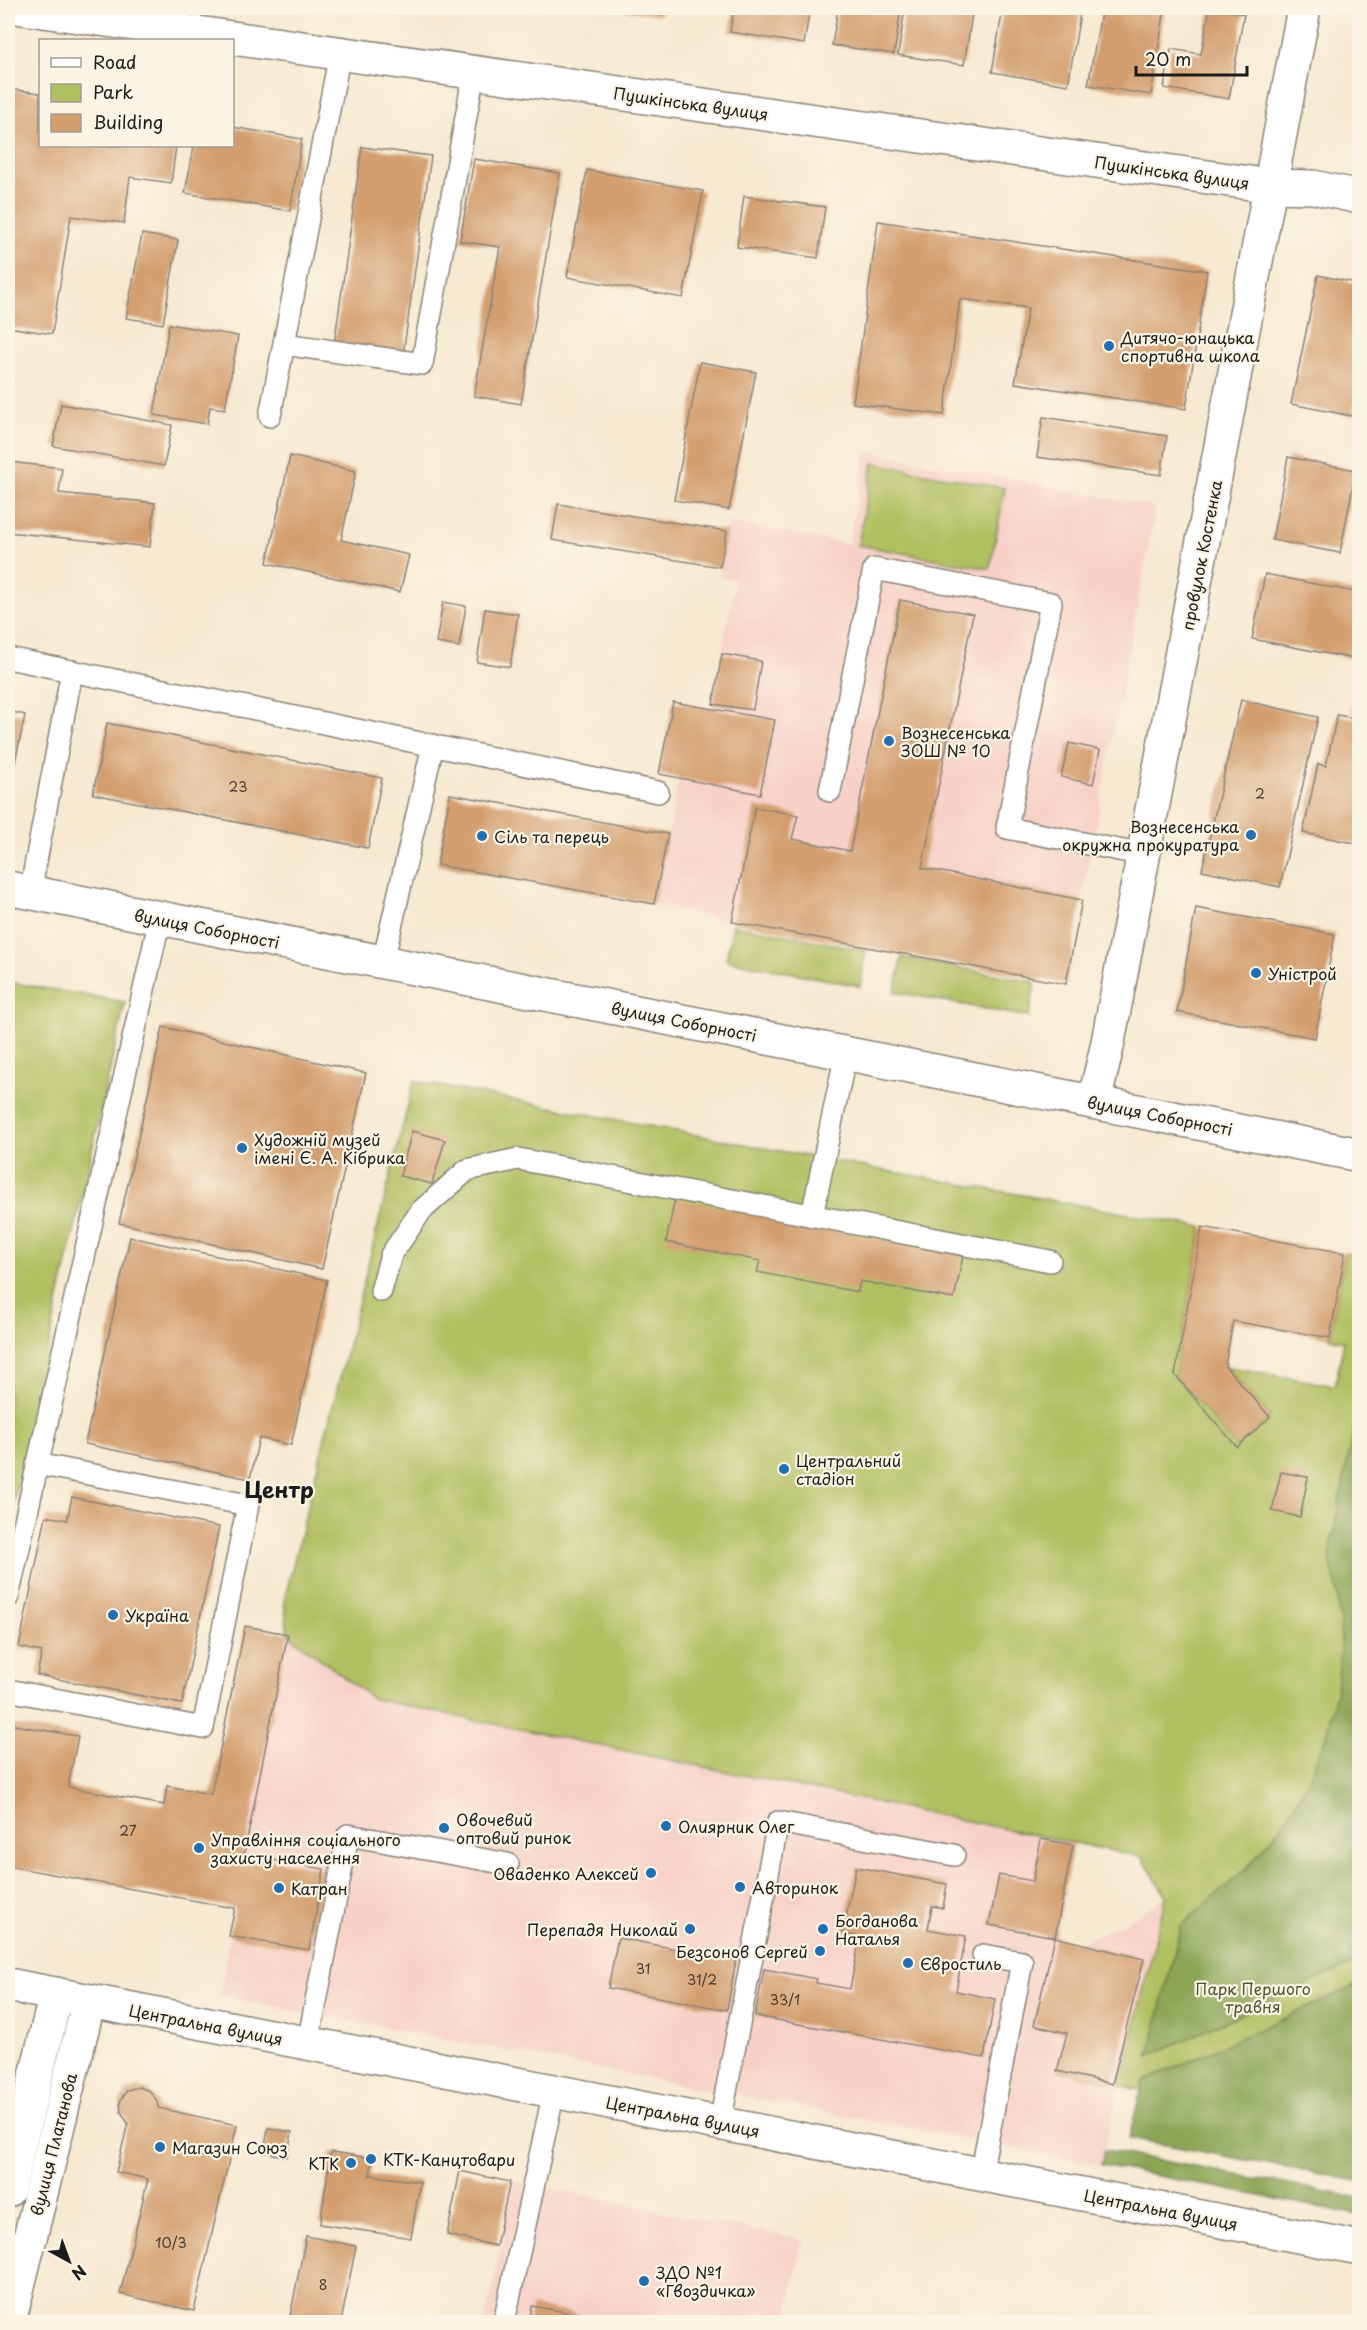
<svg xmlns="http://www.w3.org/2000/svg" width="1367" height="2330" font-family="'Playpen Sans',sans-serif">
<rect width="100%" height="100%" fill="#fcf5e5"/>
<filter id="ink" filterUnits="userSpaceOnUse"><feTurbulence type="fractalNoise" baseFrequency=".0167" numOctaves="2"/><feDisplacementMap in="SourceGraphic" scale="12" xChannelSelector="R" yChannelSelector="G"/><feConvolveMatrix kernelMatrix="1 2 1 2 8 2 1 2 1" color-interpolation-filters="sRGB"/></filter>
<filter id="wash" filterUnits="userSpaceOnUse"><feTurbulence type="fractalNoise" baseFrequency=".008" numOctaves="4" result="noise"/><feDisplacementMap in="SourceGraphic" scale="24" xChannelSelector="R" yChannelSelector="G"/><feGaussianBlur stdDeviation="1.35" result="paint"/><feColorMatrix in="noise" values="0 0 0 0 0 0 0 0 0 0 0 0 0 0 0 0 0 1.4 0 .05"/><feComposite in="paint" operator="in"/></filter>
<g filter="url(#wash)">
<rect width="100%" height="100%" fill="#f7e9d2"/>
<g fill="#f7d1c8">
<polygon points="865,451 1156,507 1066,984 732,922 654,904 679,778 659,774 673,702 712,708 735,580 719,577 728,522 849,544"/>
<polygon points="1358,662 1360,662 1359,716 1348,714"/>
<polygon points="288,1634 374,1699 1073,1843 1056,1938 1080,1942 1125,1923 1167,1896 1101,2165 219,1996 254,1802"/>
<polygon points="514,2181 803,2240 786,2322 485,2322"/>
</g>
<g fill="#b0bf61" stroke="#666e3e" stroke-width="1.5">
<polygon points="873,463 1005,488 990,569 858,545"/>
<polygon points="733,925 866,950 860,986 726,960"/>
<polygon points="902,957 1035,982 1029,1017 895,992"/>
<polygon points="8,982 125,1002 8,1528"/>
<polygon points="414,1081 854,1165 1202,1227 1175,1375 1237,1447 1270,1417 1225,1366 1335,1386 1344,1341 1330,1338 1345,1253 1359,1256 1359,2130 1120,2086 1166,1896 1142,1857 373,1699 288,1634 284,1601"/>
</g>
<g fill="#8ca657" stroke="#54613a" stroke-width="1.5">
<polygon points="1359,1401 1359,1961 1149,2056 1181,1926 1246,1869 1279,1830 1306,1786 1325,1739 1337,1690 1341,1638 1337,1588 1329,1557"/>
<polygon points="1359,1984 1359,2181 1129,2138 1143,2082"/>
<polygon points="1104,2150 1359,2198 1359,2215 1101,2165"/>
</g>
<g id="blocks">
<g fill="#d39f6f">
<polygon points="599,8 662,8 661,15"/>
<polygon points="734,8 810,8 804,44 730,32"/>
<polygon points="838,8 901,8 894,54 832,45"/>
<polygon points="905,8 973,8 964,65 898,55"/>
<polygon points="1003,8 1081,8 1068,85 992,72"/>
<polygon points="1102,8 1165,8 1151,95 1088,85"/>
<polygon points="1210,8 1244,14 1229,99 1164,88 1171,49 1201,54"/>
<polygon points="8,89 40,93 40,146 176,146 171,183 130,177 124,223 71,216 52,334 8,327 8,212 14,171 8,171"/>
<polygon points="232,127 302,139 290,211 185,193 194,146 232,146"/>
<polygon points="362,147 431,156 403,355 334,346"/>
<polygon points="474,159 560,173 521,404 474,396 500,247 460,241"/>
<polygon points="587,170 703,191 683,298 567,277"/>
<polygon points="744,196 825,207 818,258 737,247"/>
<polygon points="878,221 1207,271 1186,409 1015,383 1028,308 960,299 944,415 853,403"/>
<polygon points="142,234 178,240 163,324 126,318"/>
<polygon points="1318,275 1360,284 1360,380 1352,416 1291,404"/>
<polygon points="169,324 238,336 225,409 210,407 207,424 154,415"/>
<polygon points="700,362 756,372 729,510 674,500"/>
<polygon points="61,404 172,425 164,466 53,446"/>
<polygon points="1043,417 1167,436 1161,475 1037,457"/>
<polygon points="290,456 356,471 341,540 409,555 400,592 267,563"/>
<polygon points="1288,457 1356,470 1340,553 1272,540"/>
<polygon points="8,462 62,468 59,493 155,503 150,547 8,532"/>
<polygon points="558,504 727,531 720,567 552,540"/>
<polygon points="1265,574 1360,593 1360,660 1252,639"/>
<polygon points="900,600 973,614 922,868 1082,900 1066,984 732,922 755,807 798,815 792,839 850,851"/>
<polygon points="443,602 466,606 459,647 436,643"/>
<polygon points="485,609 518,614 510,667 477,662"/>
<polygon points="722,654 761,661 753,710 713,704"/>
<polygon points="1241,700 1318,717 1280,887 1202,870"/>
<polygon points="673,702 775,720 760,794 659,774"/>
<polygon points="8,711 25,715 11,781 8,780"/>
<polygon points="1337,715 1360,719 1360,844 1303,833 1318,764 1326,766"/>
<polygon points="107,723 382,778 368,848 93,794"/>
<polygon points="1069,743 1100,750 1093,784 1061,777"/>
<polygon points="450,794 668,834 654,904 437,865"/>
<polygon points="1196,908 1335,934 1315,1038 1177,1012"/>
<polygon points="163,1027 366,1073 322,1269 119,1223"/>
<polygon points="412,1131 445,1140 432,1184 400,1176"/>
<polygon points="675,1198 963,1256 954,1299 860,1281 858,1292 757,1272 760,1261 666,1242"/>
<polygon points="1202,1227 1345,1253 1330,1338 1233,1321 1225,1366 1270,1417 1237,1447 1175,1375"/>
<polygon points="130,1237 327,1280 291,1445 259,1438 250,1479 85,1444"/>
<polygon points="1281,1472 1308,1477 1300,1517 1272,1511"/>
<polygon points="72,1497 219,1527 182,1704 37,1675 42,1652 19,1647 46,1516 67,1520"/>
<polygon points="245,1626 288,1634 244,1855 324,1869 309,1950 229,1936 235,1908 8,1866 8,1724 78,1736 68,1787 164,1805 167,1786 211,1794"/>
<polygon points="1041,1839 1073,1845 1055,1937 1144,1959 1112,2084 1057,2071 1067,2033 1034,2025 1055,1937 989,1925 999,1875 1033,1881"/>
<polygon points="856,1867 947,1884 943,1908 932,1906 928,1929 966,1936 956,1991 995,1999 984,2058 755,2016 764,1969 817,1979 816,1983 850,1989 860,1937 843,1933"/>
<polygon points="618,1938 736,1960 727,2010 608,1988"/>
<polygon points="139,2087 150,2091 157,2101 158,2108 237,2125 194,2311 120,2294 148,2179 116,2172 128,2123 121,2112 120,2101 127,2090"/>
<polygon points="268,2128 292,2132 287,2157 264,2152"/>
<polygon points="331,2152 373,2158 370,2175 420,2182 411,2238 320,2224"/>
<polygon points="460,2171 510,2182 496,2246 447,2235"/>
<polygon points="306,2236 356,2246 341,2322 289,2322"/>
<polygon points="532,2306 616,2321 616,2322 529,2322"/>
</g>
</g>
</g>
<g filter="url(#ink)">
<use href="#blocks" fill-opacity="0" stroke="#8a8277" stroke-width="1.5"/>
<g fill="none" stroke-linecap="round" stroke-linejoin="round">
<g stroke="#8a8277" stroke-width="24">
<g id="service">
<polyline points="284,344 422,364 474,72"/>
<polyline points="270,416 340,53"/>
<polyline points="8,658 658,792"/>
<polyline points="830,791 874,569 1051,603 1007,828 1144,855"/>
<polyline points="30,893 72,671"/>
<polyline points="383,962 433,745"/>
<polyline points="812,1216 846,1053"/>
<polyline points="381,1291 391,1255 421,1211 467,1170 518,1159 1050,1261"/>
<polyline points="8,1597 160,918"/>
<polyline points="8,1690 203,1728 248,1505 37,1464"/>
<polyline points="308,2043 348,1835 508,1864"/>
<polyline points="720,2123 778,1822 954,1855"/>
<polyline points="981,2174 1022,1962 983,1955"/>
<polyline points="504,2322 554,2091"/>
</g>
</g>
<g stroke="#8a8277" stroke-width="36">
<g id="minor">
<polyline points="22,8 1271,186 1313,187 1360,197"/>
<polyline points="1094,1102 1107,1047 1304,8"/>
<polyline points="8,1985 1360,2248"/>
<polyline points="8,2190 56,1994"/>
<polyline points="9,2322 89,2001"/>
</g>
</g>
<g stroke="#8a8277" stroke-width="36">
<polyline id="secondary" points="8,888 1360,1155"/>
</g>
<use href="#service" stroke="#fff" stroke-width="21"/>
<use href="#minor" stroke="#fff" stroke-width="33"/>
<use href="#secondary" stroke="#fff" stroke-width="33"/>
</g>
</g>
<g fill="#1f6fb2" stroke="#fcf5e5" stroke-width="2">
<circle cx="1109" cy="346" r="6"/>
<circle cx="889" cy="741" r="6"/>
<circle cx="1251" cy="835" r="6"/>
<circle cx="482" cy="836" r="6"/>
<circle cx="1256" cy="973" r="6"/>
<circle cx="242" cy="1148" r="6"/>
<circle cx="784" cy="1469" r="6"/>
<circle cx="113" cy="1615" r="6"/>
<circle cx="666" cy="1826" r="6"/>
<circle cx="444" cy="1828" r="6"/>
<circle cx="199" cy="1848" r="6"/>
<circle cx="651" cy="1873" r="6"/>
<circle cx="740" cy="1887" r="6"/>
<circle cx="279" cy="1888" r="6"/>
<circle cx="690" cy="1929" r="6"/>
<circle cx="823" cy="1929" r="6"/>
<circle cx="820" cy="1951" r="6"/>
<circle cx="908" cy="1963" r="6"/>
<circle cx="160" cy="2147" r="6"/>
<circle cx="371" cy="2159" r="6"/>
<circle cx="351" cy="2163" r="6"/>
<circle cx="644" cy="2281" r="6"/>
</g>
<g text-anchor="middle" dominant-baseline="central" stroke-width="4.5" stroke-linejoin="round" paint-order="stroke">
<g font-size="14" fill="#4a3d31">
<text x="238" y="786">23</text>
<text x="1260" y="793">2</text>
<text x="128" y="1830">27</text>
<text x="643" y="1968">31</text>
<text x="702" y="1979">31/2</text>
<text x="785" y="1999">33/1</text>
<text x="171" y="2242">10/3</text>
<text x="323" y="2284">8</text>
</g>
<g font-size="16" fill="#1c1c1c" stroke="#fcf5e5">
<text transform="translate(691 103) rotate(8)">Пушкінська вулиця</text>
<text transform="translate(1172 172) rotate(8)">Пушкінська вулиця</text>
<text transform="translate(1201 555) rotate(-79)">провулок Костенка</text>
<text transform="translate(207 928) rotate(11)">вулиця Соборності</text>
<text transform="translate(684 1021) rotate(11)">вулиця Соборності</text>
<text transform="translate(1160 1115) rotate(11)">вулиця Соборності</text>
<text transform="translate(206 2024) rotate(11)">Центральна вулиця</text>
<text transform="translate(683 2116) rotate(11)">Центральна вулиця</text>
<text transform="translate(53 2144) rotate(-76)">вулиця Платанова</text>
<text transform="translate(1161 2209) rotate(11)">Центральна вулиця</text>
</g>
<g font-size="16" fill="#1c1c1c" stroke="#fcf5e5" text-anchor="start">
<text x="1121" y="337">Дитячо-юнацька<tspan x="1121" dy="18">спортивна школа</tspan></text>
<text x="901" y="732">Вознесенська<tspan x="901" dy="18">ЗОШ № 10</tspan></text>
<text x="1239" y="826" text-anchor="end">Вознесенська<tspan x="1239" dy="18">окружна прокуратура</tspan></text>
<text x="494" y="836">Сіль та перець</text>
<text x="1268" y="973">Уністрой</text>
<text x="254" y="1139">Художній музей<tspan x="254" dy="18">імені Є. А. Кібрика</tspan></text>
<text x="796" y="1460">Центральний<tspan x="796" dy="18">стадіон</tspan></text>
<text x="125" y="1615">Україна</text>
<text x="456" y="1819">Овочевий<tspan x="456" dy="18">оптовий ринок</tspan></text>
<text x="678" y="1826">Олиярник Олег</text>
<text x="211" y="1839">Управління соціального<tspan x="211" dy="18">захисту населення</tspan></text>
<text x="639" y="1873" text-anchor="end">Оваденко Алексей</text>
<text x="752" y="1887">Авторинок</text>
<text x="291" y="1888">Катран</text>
<text x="835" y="1920">Богданова<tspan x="835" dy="18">Наталья</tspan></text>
<text x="678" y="1929" text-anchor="end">Перепадя Николай</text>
<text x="808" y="1951" text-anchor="end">Безсонов Сергей</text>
<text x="920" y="1963">Євростиль</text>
<text x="172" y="2147">Магазин Союз</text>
<text x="383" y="2159">КТК-Канцтовари</text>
<text x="339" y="2163" text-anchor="end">КТК</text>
<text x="656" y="2272">ЗДО №1<tspan x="656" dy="18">«Гвоздичка»</tspan></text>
</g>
<g font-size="16" fill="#505534" stroke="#fcf5e5">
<text x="1253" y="1988">Парк Першого<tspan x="1253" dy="18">травня</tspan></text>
</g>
<g font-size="22" font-weight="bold" fill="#1c1c1c" stroke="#fcf5e5">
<text x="279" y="1488">Центр</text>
</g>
</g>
<rect width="1367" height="2330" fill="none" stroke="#fcf5e5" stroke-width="30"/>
<rect x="39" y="39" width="195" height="108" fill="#fcf5e5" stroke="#a29e95" stroke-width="1.5"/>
<rect x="51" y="58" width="30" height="9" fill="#ffffff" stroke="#a29e95" stroke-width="1.5"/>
<text x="93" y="69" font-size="18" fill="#1c1c1c">Road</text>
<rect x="51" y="84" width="30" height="18" fill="#b0bf61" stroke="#a29e95" stroke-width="1.5"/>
<text x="93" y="99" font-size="18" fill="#1c1c1c">Park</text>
<rect x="51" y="114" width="30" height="18" fill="#d39f6f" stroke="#a29e95" stroke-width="1.5"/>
<text x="93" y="129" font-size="18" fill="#1c1c1c">Building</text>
<g transform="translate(69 2261) rotate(139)" stroke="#fcf5e5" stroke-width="4.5" paint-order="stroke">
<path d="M0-4.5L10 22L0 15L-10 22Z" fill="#1c1c1c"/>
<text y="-9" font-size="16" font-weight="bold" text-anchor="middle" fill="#1c1c1c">N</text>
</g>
<path d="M1136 66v9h111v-9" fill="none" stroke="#1c1c1c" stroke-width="3"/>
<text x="1145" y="66" font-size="18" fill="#1c1c1c" stroke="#fcf5e5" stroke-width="4.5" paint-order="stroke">20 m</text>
</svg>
